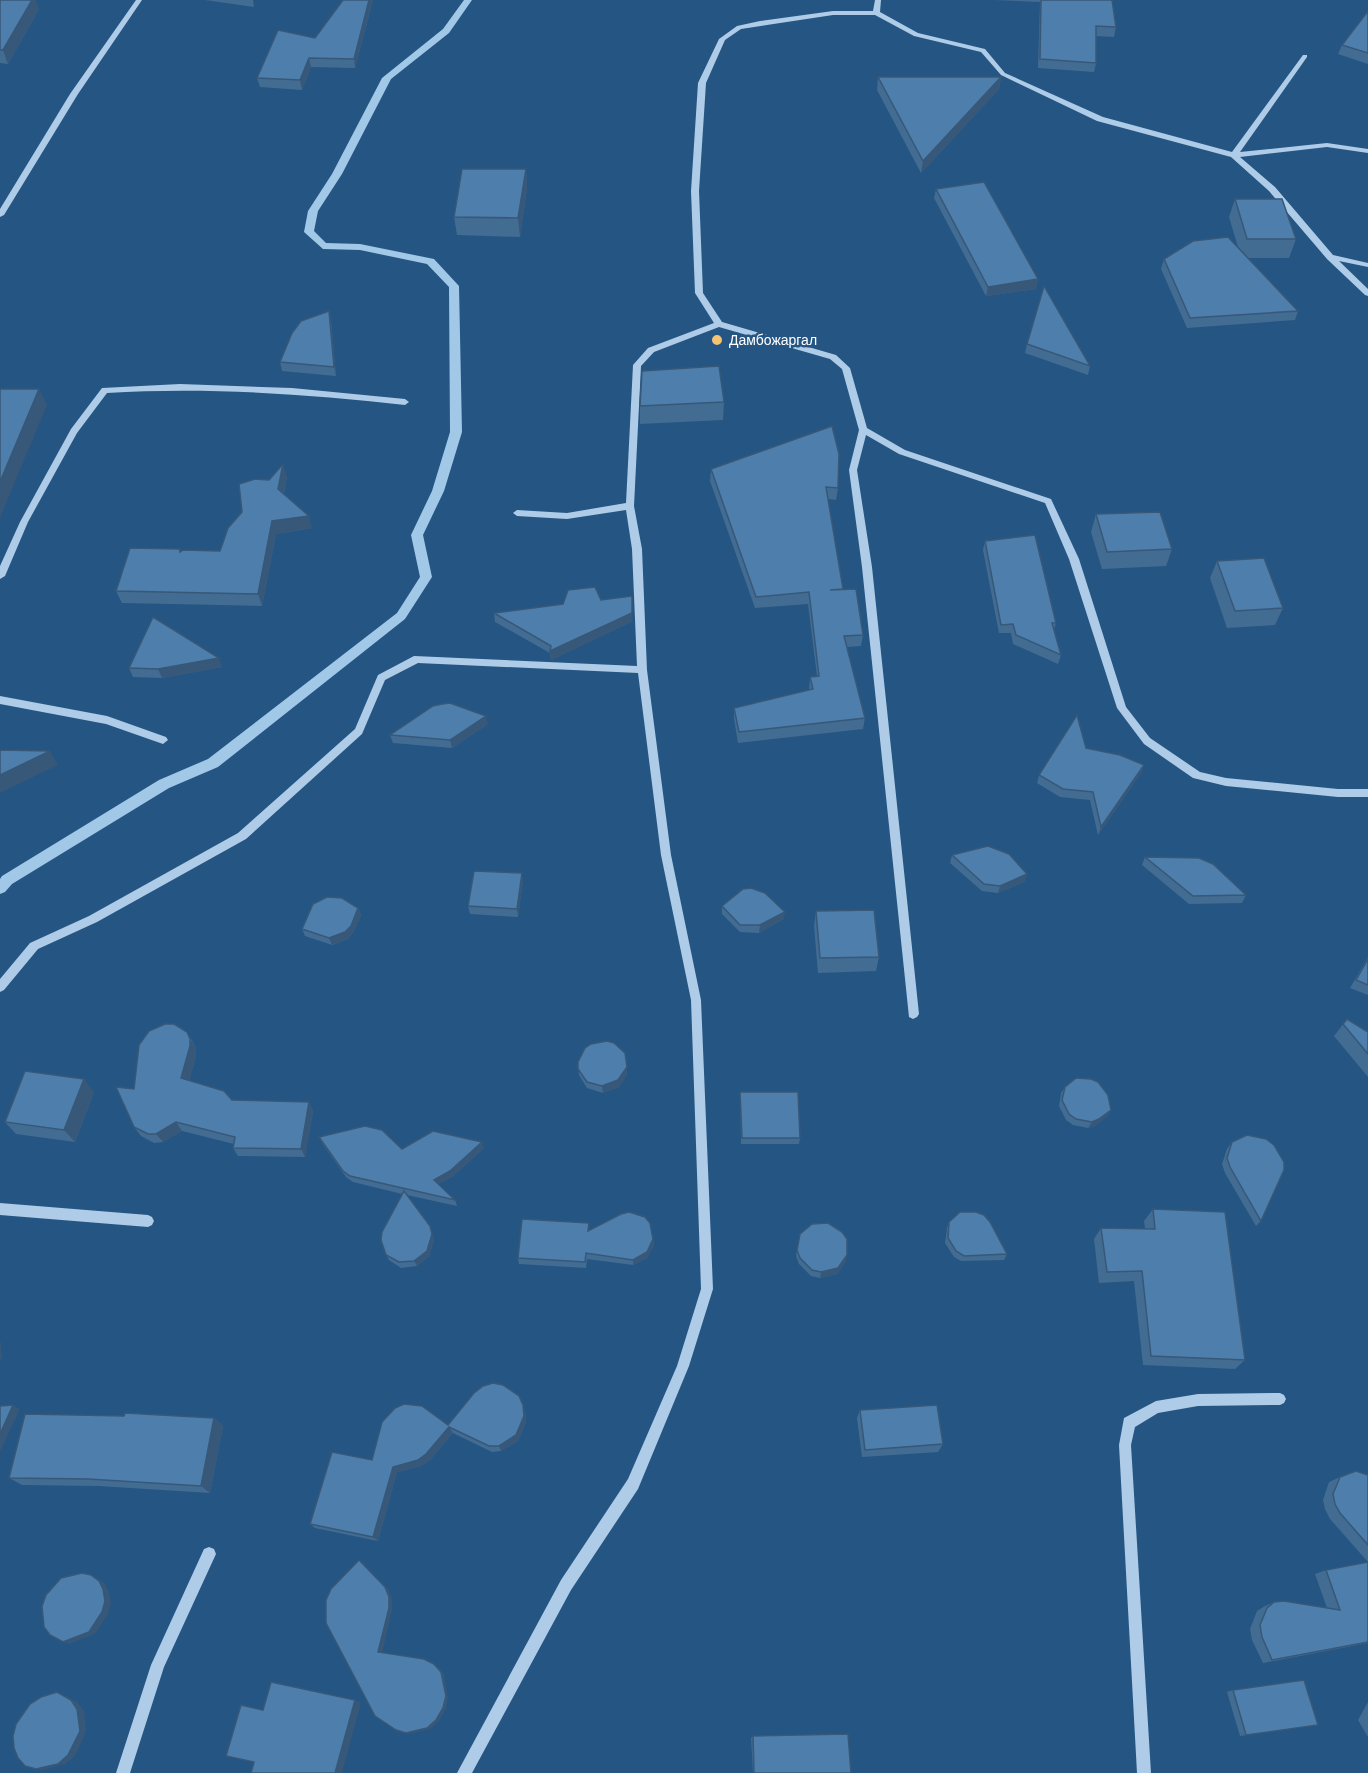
<svg xmlns="http://www.w3.org/2000/svg" width="1368" height="1773" font-family="'DM Sans',sans-serif">
<rect width="100%" height="100%" fill="#255583"/>
<g fill="none" stroke-linecap="round" stroke-linejoin="round">
<polygon fill="#a2c8e8" fill-rule="evenodd" points="464,0 472,0 449,33 391,79 342,174 318,211 314,231 326,243 360,244 434,259 459,286 462,432 444,491 423,535 432,577 405,619 218,767 169,788 12,884 5,892 0,894 0,879 2,876 159,780 208,759 397,613 420,577 411,535 432,491 450,432 449,287 427,264 360,250 323,249 304,232 308,211 332,174 382,78 443,29"/>
<g fill="#aecce7" fill-rule="evenodd">
<polygon points="136,0 142,0 78,94 4,215 0,217 0,209 70,94"/>
<polygon points="875,0 881,0 880,12 918,33 985,49 1005,73 1103,117 1232,152 1303,55 1307,55 1307,57 1240,152 1327,143 1368,149 1368,153 1327,147 1240,157 1275,187 1333,255 1368,263 1368,267 1339,261 1368,289 1368,296 1365,295 1327,259 1269,191 1231,157 1097,121 1001,75 981,52 914,36 875,15 833,15 741,29 725,40 706,83 699,191 703,293 722,322 836,355 850,368 867,428 905,450 1051,499 1079,559 1126,707 1150,738 1200,772 1226,778 1338,789 1368,789 1368,797 1338,797 1226,786 1193,778 1144,744 1117,708 1069,559 1045,503 899,454 866,435 857,470 872,567 919,1014 917,1017 913,1019 909,1017 862,567 849,470 859,430 842,369 830,359 719,327 654,352 641,366 634,506 642,549 647,670 671,855 701,1000 713,1289 689,1366 638,1489 571,1590 472,1773 457,1773 561,1580 628,1479 677,1366 701,1289 691,1000 661,855 638,673 418,663 385,680 362,734 246,839 97,922 38,949 4,990 0,992 0,979 30,943 89,916 238,833 355,729 378,675 414,656 637,666 632,549 626,510 567,519 517,516 513,513 517,510 567,513 626,503 633,365 648,348 714,323 695,293 691,191 698,83 719,39 737,26 760,21 833,11 873,11"/>
<path d="M180,384L292,388L405,399L409,402L405,405C306,394 207,387 107,393L77,433L28,522L5,576L0,579V566L20,522L71,429L102,388Z"/>
<polygon points="0,696 107,716 166,737 168,740 163,744 106,724 0,704"/>
<polygon points="0,1203 148,1215 152,1217 154,1221 152,1225 148,1227 0,1215"/>
<polygon points="1280,1393 1284,1395 1286,1399 1284,1403 1280,1405 1198,1406 1158,1413 1135,1427 1131,1445 1151,1773 1137,1773 1119,1445 1124,1418 1156,1401 1198,1394"/>
<polygon points="209,1547 214,1549 216,1554 164,1667 130,1773 116,1773 151,1665 204,1549"/>
</g>
</g>
<g fill="#436c93">
<polygon points="0,0 39,9 8,64 0,63"/>
<polygon points="205,0 253,0 254,7"/>
<polygon points="373,0 355,68 311,67 302,90 260,87 257,78 315,38"/>
<polygon points="993,0 1112,0 1116,27 1114,37 1096,36 1096,63 1094,72 1038,68 1040,2"/>
<polygon points="1368,11 1368,64 1338,54 1342,45"/>
<polygon points="878,77 1001,77 999,89 921,173 877,90"/>
<polygon points="526,169 527,188 520,237 457,235 454,217"/>
<polygon points="936,189 1038,279 1036,289 986,296 934,198"/>
<polygon points="1235,199 1296,239 1289,258 1248,258 1298,311 1295,320 1187,328 1161,269 1164,259 1238,247 1229,217"/>
<polygon points="329,311 331,320 336,376 282,371 280,362"/>
<polygon points="1027,344 1090,366 1088,375 1025,353"/>
<polygon points="724,402 723,420 640,424 640,406"/>
<polygon points="711,469 838,488 836,500 828,499 842,590 863,635 861,646 847,647 865,718 863,729 738,743 734,719 734,708 809,690 810,677 817,676 808,604 755,608 710,481"/>
<polygon points="287,476 284,493 312,528 276,534 262,606 122,603 116,591 181,551 220,551 269,480"/>
<polygon points="1096,514 1172,549 1166,566 1102,569 1091,532"/>
<polygon points="985,541 1056,623 1054,630 1061,655 1058,664 1013,644 1011,633 999,633 983,550"/>
<polygon points="1217,561 1283,608 1275,625 1227,628 1210,578"/>
<polygon points="601,600 633,621 551,660 550,653 495,622 494,613"/>
<polygon points="222,667 162,678 133,677 129,668"/>
<polygon points="488,724 452,748 393,743 390,735"/>
<polygon points="1086,748 1144,765 1141,773 1098,835 1090,800 1060,797 1037,783 1039,775"/>
<polygon points="952,855 1027,874 1024,882 998,893 982,891 950,863"/>
<polygon points="1145,857 1246,895 1242,903 1189,904 1142,865"/>
<polygon points="523,881 518,917 470,914 468,906"/>
<polygon points="722,906 784,919 759,933 740,932 722,914"/>
<polygon points="358,908 361,915 353,933 348,939 332,945 305,936 302,929"/>
<polygon points="816,911 879,957 876,971 818,973 814,926"/>
<polygon points="1368,957 1368,995 1350,988"/>
<polygon points="1347,1019 1368,1032 1368,1077 1334,1036"/>
<polygon points="187,1032 196,1048 196,1056 189,1081 232,1100 309,1102 313,1111 305,1157 238,1156 233,1148 234,1144 182,1131 163,1142 154,1143 141,1136 134,1127 134,1089"/>
<polygon points="578,1062 627,1074 619,1087 603,1093 587,1088 579,1075"/>
<polygon points="1065,1087 1111,1110 1107,1116 1095,1126 1088,1128 1073,1125 1066,1120 1059,1106 1061,1093"/>
<polygon points="94,1092 75,1142 16,1134 5,1122"/>
<polygon points="740,1092 800,1138 799,1144 741,1144"/>
<polygon points="319,1137 402,1149 484,1148 452,1177 438,1184 455,1200 457,1206 407,1195 430,1226 434,1240 429,1256 417,1266 401,1268 389,1260 386,1255 402,1194 353,1182 346,1177 322,1143"/>
<polygon points="1232,1142 1261,1221 1256,1226 1225,1173 1222,1164 1227,1149"/>
<polygon points="1153,1209 1245,1360 1235,1369 1143,1365 1134,1281 1099,1283 1094,1239 1101,1228 1145,1228 1144,1221"/>
<polygon points="949,1222 1007,1254 1004,1260 961,1261 954,1257 945,1243 947,1228"/>
<polygon points="590,1229 590,1230 653,1239 654,1245 647,1258 633,1265 587,1259 586,1268 519,1264 518,1258"/>
<polygon points="800,1234 846,1261 837,1274 820,1278 811,1276 799,1264 796,1256"/>
<polygon points="860,1410 943,1444 938,1452 862,1457 857,1418"/>
<polygon points="525,1411 526,1422 518,1441 501,1451 492,1452 453,1433 430,1460 421,1466 397,1472 378,1541 315,1528 310,1524 372,1460 448,1425"/>
<polygon points="214,1418 223,1426 210,1493 99,1486 22,1485 9,1478"/>
<polygon points="1368,1475 1368,1643 1263,1663 1252,1640 1250,1629 1257,1611 1265,1606 1274,1602 1327,1608 1315,1574 1326,1570 1368,1562 1330,1519 1325,1509 1323,1500 1329,1482 1340,1477"/>
<polygon points="1233,1690 1311,1726 1240,1736 1227,1692"/>
<polygon points="1368,1702 1368,1737 1358,1720"/>
<polygon points="753,1736 851,1773 753,1773 751,1738"/>
</g>
<g fill="#375878">
<polygon points="32,0 36,0 39,9 8,64 3,50"/>
<polygon points="369,0 373,0 355,68 354,59"/>
<polygon points="309,58 311,67 302,90 300,80"/>
<polygon points="1001,77 999,89 921,173 923,161"/>
<polygon points="526,169 527,188 520,237 518,218"/>
<polygon points="1038,279 1036,289 986,296 988,287"/>
<polygon points="329,311 331,320 336,376 334,367"/>
<polygon points="39,389 47,405 0,518 0,482"/>
<polygon points="283,464 287,476 282,501 278,489"/>
<polygon points="309,516 312,528 276,534 262,606 258,594 272,521"/>
<polygon points="632,613 633,621 551,660 550,651"/>
<polygon points="219,658 222,667 162,678 158,669"/>
<polygon points="486,716 488,724 452,748 450,740"/>
<polygon points="50,751 58,765 0,793 0,775"/>
<polygon points="1144,765 1141,773 1098,835 1101,827"/>
<polygon points="522,873 523,881 518,917 517,909"/>
<polygon points="1027,874 1024,882 998,893 1000,886"/>
<polygon points="358,908 361,915 353,933 348,939 332,945 329,938"/>
<polygon points="785,912 784,919 759,933 760,925"/>
<polygon points="190,1039 196,1048 196,1056 187,1087 181,1078"/>
<polygon points="627,1067 627,1074 619,1087 603,1093 602,1086"/>
<polygon points="84,1079 94,1092 75,1142 64,1130"/>
<polygon points="309,1102 313,1111 305,1157 301,1149"/>
<polygon points="1111,1110 1107,1116 1095,1126 1088,1128 1092,1122"/>
<polygon points="176,1122 182,1131 163,1142 156,1134"/>
<polygon points="482,1142 484,1148 452,1177 436,1186 434,1180"/>
<polygon points="430,1226 434,1240 429,1256 417,1266 414,1261"/>
<polygon points="653,1239 654,1245 647,1258 633,1265 633,1260"/>
<polygon points="847,1255 846,1261 837,1274 820,1278 821,1272"/>
<polygon points="0,1337 2,1357 0,1361"/>
<polygon points="13,1405 20,1409 0,1452 0,1434"/>
<polygon points="523,1405 525,1411 526,1422 518,1441 501,1451 499,1446"/>
<polygon points="214,1418 223,1426 210,1493 201,1486"/>
<polygon points="449,1427 453,1433 430,1460 421,1466 397,1472 378,1541 373,1537 393,1467"/>
<polygon points="362,1562 388,1589 392,1599 392,1611 382,1654 378,1652"/>
<polygon points="91,1575 97,1578 105,1584 109,1592 111,1603 108,1614 95,1634 69,1644 63,1642"/>
<polygon points="434,1664 444,1674 448,1698 446,1709 439,1721 430,1729 409,1734 406,1733"/>
<polygon points="57,1692 63,1694 77,1702 84,1711 86,1732 75,1756 65,1764 43,1770 36,1769"/>
<polygon points="355,1700 361,1703 342,1773 335,1773"/>
</g>
<g fill="#4e7eab" stroke="#375878" stroke-width="1.5">
<polygon points="0,0 32,0 3,50 0,50"/>
<polygon points="343,0 369,0 354,59 309,58 300,80 257,78 278,30 315,38"/>
<polygon points="1041,0 1112,0 1116,27 1096,26 1096,63 1040,59"/>
<polygon points="1368,11 1368,53 1342,45"/>
<polygon points="878,77 1001,77 923,161"/>
<polygon points="462,169 526,169 518,218 454,217"/>
<polygon points="984,182 1038,279 988,287 936,189"/>
<polygon points="1235,199 1282,199 1296,239 1247,239"/>
<polygon points="1228,237 1298,311 1190,318 1164,259 1193,241"/>
<polygon points="1044,286 1090,366 1027,344"/>
<polygon points="329,311 334,367 280,362 292,333 301,321"/>
<polygon points="719,366 724,402 640,406 642,371"/>
<polygon points="0,389 39,389 0,482"/>
<polygon points="832,426 839,454 838,488 826,487 843,589 830,590 856,589 863,635 844,636 865,718 739,732 734,708 813,689 810,677 819,676 809,592 756,597 711,469"/>
<polygon points="283,464 278,489 309,516 272,521 258,594 116,591 130,548 180,549 180,552 183,550 220,551 228,528 242,512 239,484 255,479 269,480"/>
<polygon points="1160,512 1172,549 1107,552 1096,514"/>
<polygon points="1035,535 1056,623 1052,623 1061,655 1016,635 1013,624 1001,625 985,541"/>
<polygon points="1264,558 1283,608 1235,611 1217,561"/>
<polygon points="595,587 601,600 632,596 632,613 550,651 551,646 494,613 563,604 568,590"/>
<polygon points="153,617 219,658 158,669 129,668"/>
<polygon points="450,703 486,716 450,740 390,735 433,706 442,704"/>
<polygon points="1077,715 1086,748 1120,755 1144,765 1101,827 1093,792 1063,789 1039,775"/>
<polygon points="0,750 50,751 0,775"/>
<polygon points="988,846 1009,854 1027,874 1000,886 984,884 952,855"/>
<polygon points="1145,857 1199,858 1213,864 1246,895 1193,896"/>
<polygon points="474,871 522,873 517,909 468,906"/>
<polygon points="751,888 765,893 785,912 760,925 740,925 722,906 743,889"/>
<polygon points="327,897 342,898 358,908 351,926 345,932 329,938 302,929 313,904"/>
<polygon points="874,910 879,957 820,958 816,911"/>
<polygon points="1368,959 1368,985 1356,980"/>
<polygon points="1347,1019 1368,1032 1368,1054 1343,1024"/>
<polygon points="165,1024 174,1024 187,1032 190,1039 190,1046 181,1078 224,1091 232,1100 309,1102 301,1149 233,1148 235,1137 176,1122 156,1134 148,1134 134,1127 116,1087 134,1089 139,1045 149,1031"/>
<polygon points="607,1041 614,1043 625,1053 627,1067 618,1080 602,1086 587,1082 578,1069 578,1062 585,1048 591,1044"/>
<polygon points="25,1071 84,1079 64,1130 5,1122"/>
<polygon points="1076,1078 1091,1079 1098,1082 1108,1095 1111,1110 1099,1119 1092,1122 1076,1119 1069,1114 1062,1100 1065,1087"/>
<polygon points="740,1092 798,1092 800,1138 742,1138"/>
<polygon points="365,1126 382,1130 402,1149 433,1131 482,1142 450,1171 434,1180 455,1200 350,1176 343,1171 319,1137"/>
<polygon points="1247,1135 1266,1139 1274,1145 1284,1162 1284,1170 1261,1221 1230,1167 1227,1158 1232,1142"/>
<polygon points="404,1191 430,1226 432,1234 427,1251 414,1261 399,1262 386,1255 381,1240 382,1232"/>
<polygon points="1153,1209 1225,1212 1245,1360 1151,1356 1142,1271 1107,1272 1101,1228 1155,1229"/>
<polygon points="629,1212 645,1217 650,1223 653,1239 647,1252 633,1260 586,1253 585,1262 518,1258 522,1219 589,1223 588,1231 621,1214"/>
<polygon points="960,1212 976,1212 984,1215 990,1222 1007,1254 964,1256 956,1251 948,1238 949,1222"/>
<polygon points="828,1223 842,1232 847,1239 847,1255 838,1268 821,1272 812,1270 800,1258 797,1250 800,1234 812,1224"/>
<polygon points="493,1383 503,1385 519,1396 523,1405 524,1416 516,1435 499,1446 489,1446 449,1427 426,1454 418,1460 393,1467 373,1537 310,1524 332,1452 372,1460 382,1422 395,1408 404,1404 422,1406 448,1425 474,1393 483,1386"/>
<polygon points="13,1405 0,1434 0,1406"/>
<polygon points="937,1405 943,1444 865,1450 860,1410"/>
<polygon points="125,1413 214,1418 201,1486 88,1479 9,1478 25,1414 124,1416"/>
<polygon points="1356,1471 1368,1475 1368,1545 1340,1513 1335,1504 1333,1494 1340,1477"/>
<polygon points="359,1560 385,1587 389,1597 389,1608 378,1652 424,1659 434,1664 441,1672 446,1696 443,1708 436,1720 427,1728 406,1733 396,1730 375,1716 326,1623 326,1600 331,1589"/>
<polygon points="1368,1562 1368,1642 1272,1660 1262,1637 1260,1625 1267,1608 1274,1602 1284,1601 1340,1610 1326,1570"/>
<polygon points="82,1573 91,1575 99,1581 103,1589 105,1601 102,1612 89,1632 63,1642 50,1635 44,1627 42,1606 46,1595 61,1578"/>
<polygon points="1304,1680 1318,1725 1246,1735 1233,1690"/>
<polygon points="271,1682 355,1700 335,1773 251,1773 254,1762 226,1756 241,1705 263,1710"/>
<polygon points="57,1692 71,1700 77,1709 80,1731 68,1755 58,1764 36,1769 25,1766 18,1758 14,1748 13,1736 16,1724 30,1704 41,1697"/>
<polygon points="848,1734 851,1773 754,1773 753,1736"/>
</g>
<circle fill="#f1c372" stroke="#255583" stroke-width="2" cx="717" cy="340" r="6"/>
<g text-anchor="middle" dominant-baseline="central" stroke-width="5" stroke-linejoin="round" paint-order="stroke">
<g font-size="14" fill="#fff" stroke="#255583" text-anchor="start">
<text x="729" y="340">Дамбожаргал</text>
</g>
</g>
</svg>
